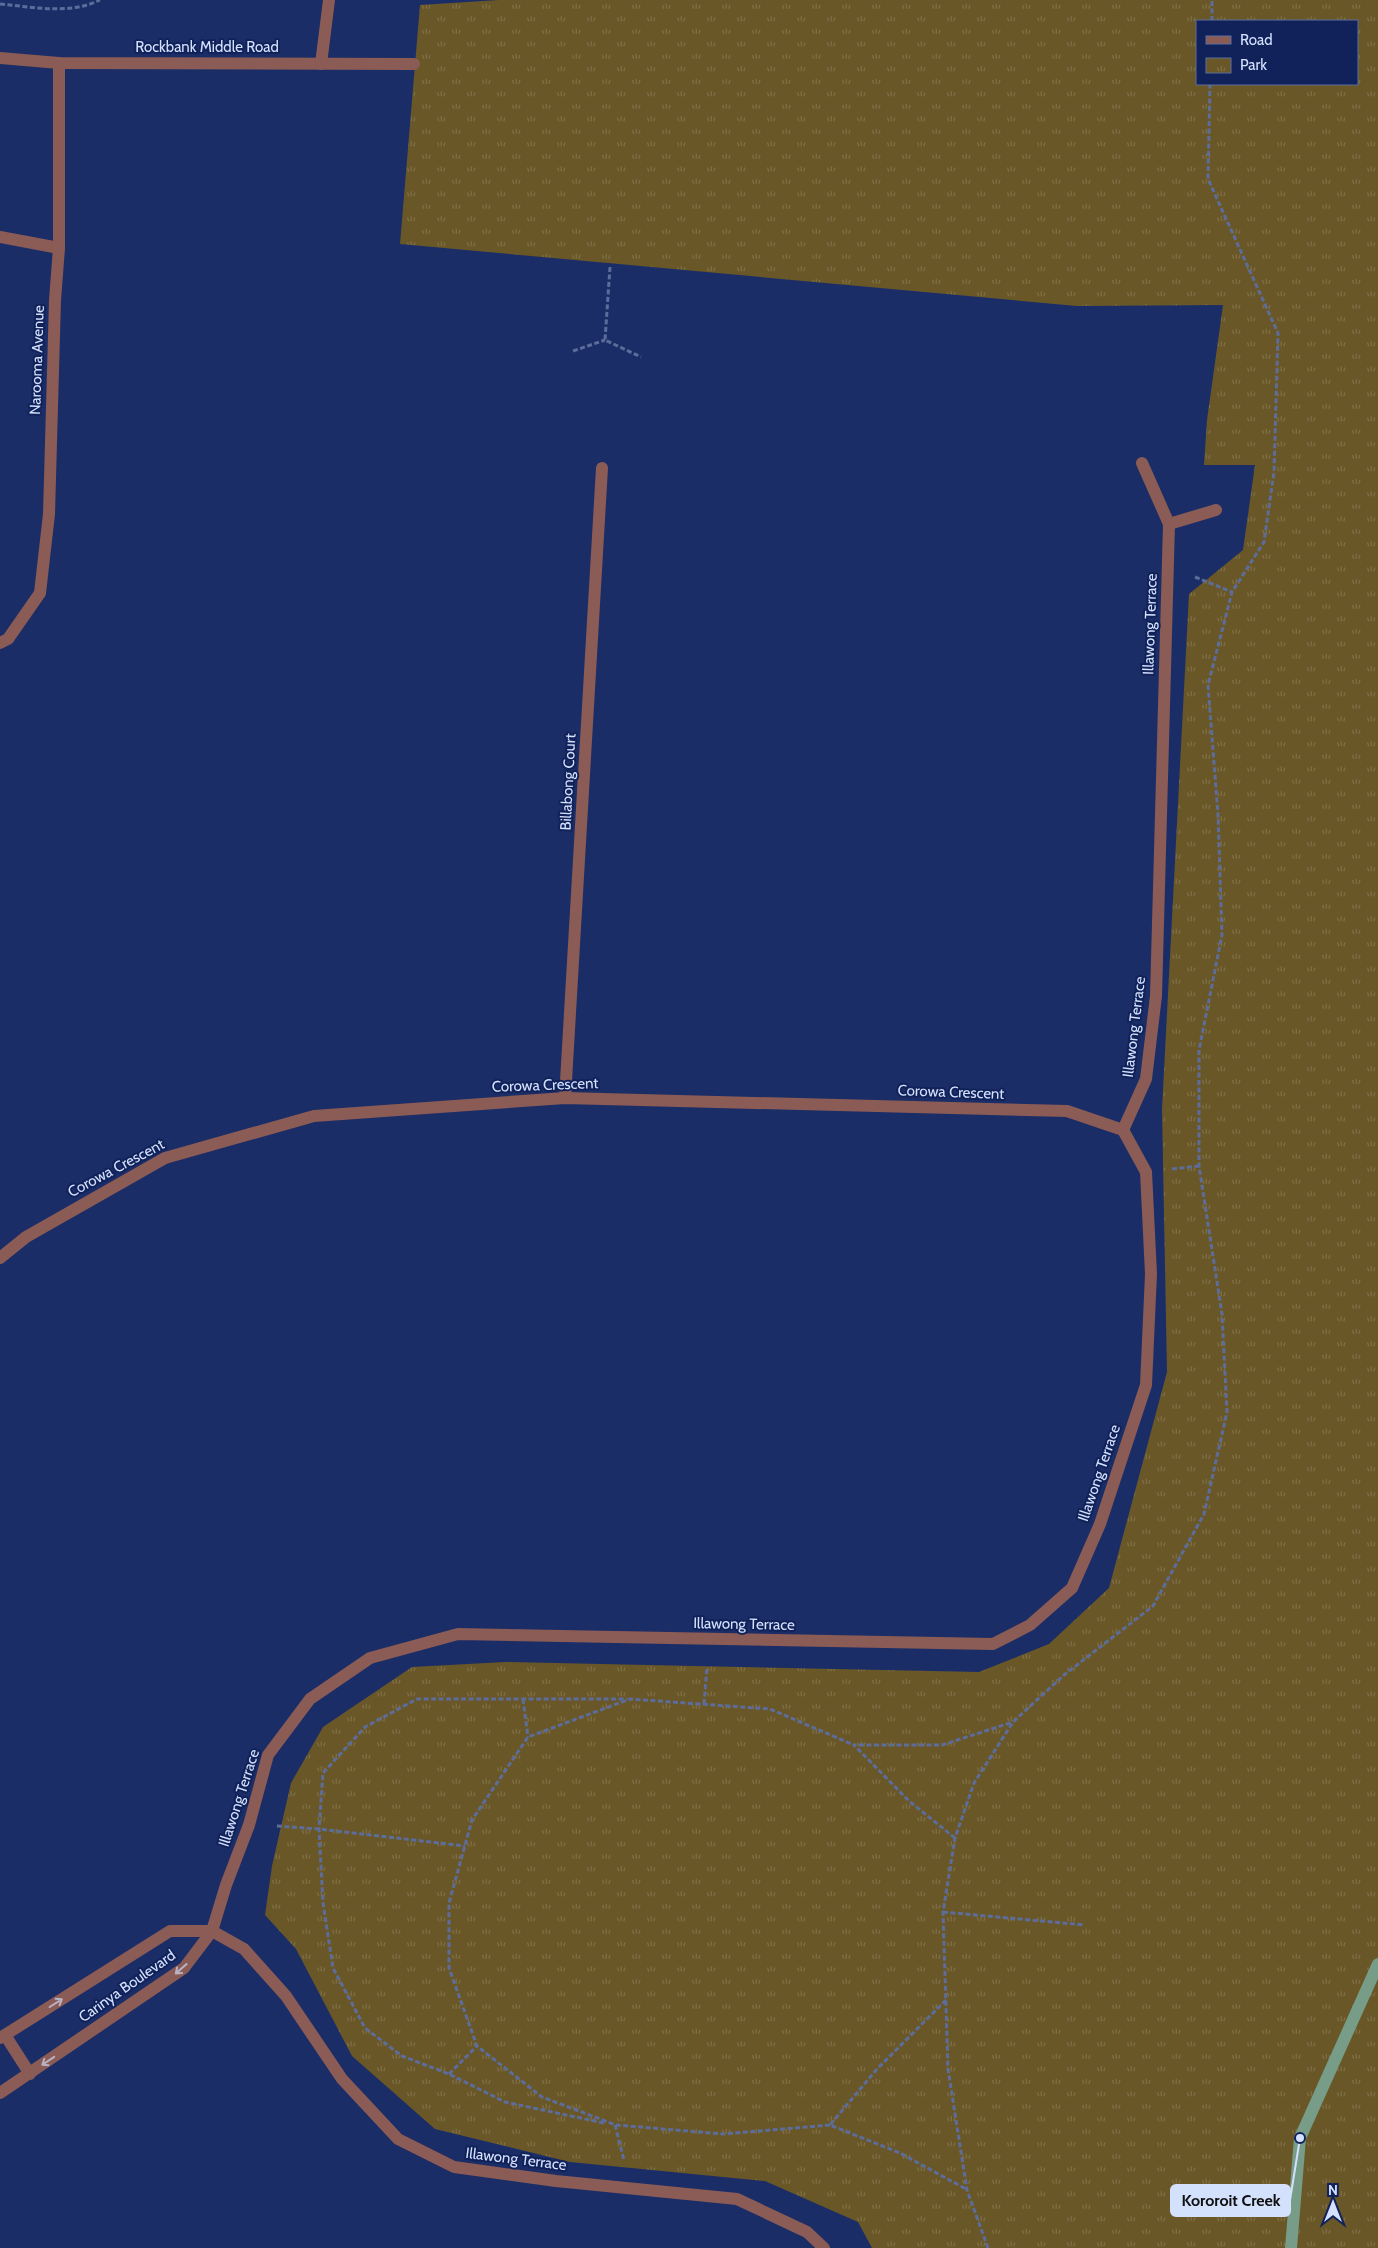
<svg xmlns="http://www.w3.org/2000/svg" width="1378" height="2248" font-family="Cabin,sans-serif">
<defs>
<pattern id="park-tufts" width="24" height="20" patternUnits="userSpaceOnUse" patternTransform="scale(1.25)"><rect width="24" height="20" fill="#6a5727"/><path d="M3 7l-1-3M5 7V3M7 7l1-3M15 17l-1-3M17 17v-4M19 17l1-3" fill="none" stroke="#7e6f47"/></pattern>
</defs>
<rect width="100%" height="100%" fill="#1a2d66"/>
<path fill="url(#park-tufts)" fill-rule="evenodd" d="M499,0H1378V2248H872L858,2222L765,2181L570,2162L435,2129L352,2056L296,1949L265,1915L272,1866L291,1783L323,1727L412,1667L505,1662L979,1672L1049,1644L1109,1588L1167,1372L1162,1109L1189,594L1243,550L1255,465H1204L1207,420L1223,305L1077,306L400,244L420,5ZM1197,21H1357V84H1197Z"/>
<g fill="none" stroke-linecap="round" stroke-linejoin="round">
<polyline stroke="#779c87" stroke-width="12" points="1291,2248 1300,2138 1378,1964"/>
<g stroke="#5c6d9c" stroke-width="3" stroke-dasharray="5 2.5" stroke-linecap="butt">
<path d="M0,4C34,7 69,15 100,0"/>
<polyline points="1212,21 1212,0"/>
<polyline points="610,267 605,340 641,357"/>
<polyline points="573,351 605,340"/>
<polyline points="1195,577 1232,592"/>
<polyline points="1172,1169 1199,1166"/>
<polyline points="523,1699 528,1737"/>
<polyline points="704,1704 707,1667"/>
<polyline points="277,1826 319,1829 465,1846"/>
<polyline points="955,1838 909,1801 854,1745 942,1745 1013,1722"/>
<polyline points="943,1912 1085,1925"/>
<polyline points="946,2000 877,2069 830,2125 900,2153 966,2189"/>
<polyline points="449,2074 477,2046"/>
<polyline points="604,2123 505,2102 449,2074 402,2056 365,2028 333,1968 323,1903 319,1829 323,1773 365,1727 417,1699 627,1699"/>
<polyline points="615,2125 624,2160"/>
<polyline points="830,2125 723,2134 616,2125 542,2097 477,2046 449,1968 449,1903 472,1820 528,1737 630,1699 770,1709 854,1745"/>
<polyline points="988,2248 967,2190 948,2069 943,1912 955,1838 974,1783 1013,1722 1064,1675 1153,1606 1204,1514 1227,1412 1222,1314 1199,1166 1199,1050 1222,935 1218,814 1208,685 1232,592 1264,542 1274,472 1278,333 1208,179 1210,84"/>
</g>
<g stroke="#8b5b56" stroke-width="12">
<polyline points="0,58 59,63 414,64"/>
<polyline points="321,64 329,0"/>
<polyline points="0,237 59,248"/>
<polyline points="1169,524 1216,510"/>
<polyline points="0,643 8,639 40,593 49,514 55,300 59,248 59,63"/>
<polyline points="565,1098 602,468"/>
<polyline points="0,1258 26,1237 165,1158 314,1116 565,1098 1067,1111 1123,1130"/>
<polyline points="5,2035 30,2074"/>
<polyline points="0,2038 170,1931 212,1931"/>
<polyline points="0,2093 184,1968 212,1931"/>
<polyline points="824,2248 807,2232 737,2199 556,2181 454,2167 398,2139 342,2079 286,1996 244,1949 212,1931 226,1885 249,1825 268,1755 310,1699 370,1658 458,1634 993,1644 1030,1625 1072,1588 1100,1524 1146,1385 1151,1274 1146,1172 1123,1130 1146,1079 1156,996 1169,524 1142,463"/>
</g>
</g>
<defs><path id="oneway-shaft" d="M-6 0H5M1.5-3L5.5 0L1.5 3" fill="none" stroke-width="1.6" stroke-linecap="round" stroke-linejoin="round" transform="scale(1.25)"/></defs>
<g stroke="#bab2c3">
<use href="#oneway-shaft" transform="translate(181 1969) rotate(139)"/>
<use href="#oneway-shaft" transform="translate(56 2003) rotate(-32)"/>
<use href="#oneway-shaft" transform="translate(48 2061) rotate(146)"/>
</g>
<g text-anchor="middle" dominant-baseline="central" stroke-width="4" stroke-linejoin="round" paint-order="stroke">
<g font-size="15" fill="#d4e1fd" stroke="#11225a">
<text x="207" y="47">Rockbank Middle Road</text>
<text transform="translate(37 360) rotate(-88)">Narooma Avenue</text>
<text transform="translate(1150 624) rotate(-88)">Illawong Terrace</text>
<text transform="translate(568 782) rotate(-87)">Billabong Court</text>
<text transform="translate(1134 1027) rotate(-83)">Illawong Terrace</text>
<text transform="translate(545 1085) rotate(-2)">Corowa Crescent</text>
<text transform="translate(951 1092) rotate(2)">Corowa Crescent</text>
<text transform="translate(116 1168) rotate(-28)">Corowa Crescent</text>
<text transform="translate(1099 1473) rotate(-71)">Illawong Terrace</text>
<text transform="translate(744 1624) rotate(1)">Illawong Terrace</text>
<text transform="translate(239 1798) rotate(-72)">Illawong Terrace</text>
<text transform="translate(127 1986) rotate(-35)">Carinya Boulevard</text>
<text transform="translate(516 2159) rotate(7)">Illawong Terrace</text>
</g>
</g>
<path fill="none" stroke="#d4e1fd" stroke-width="2" d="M1300 2138L1290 2200"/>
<circle fill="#d4e1fd" stroke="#11225a" stroke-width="2" cx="1300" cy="2138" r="5"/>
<rect fill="#d4e1fd" stroke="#d4e1fd" stroke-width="2" x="1171" y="2185" width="119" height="31" rx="5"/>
<g font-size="16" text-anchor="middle" font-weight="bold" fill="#111">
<text x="1231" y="2206">Kororoit Creek</text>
</g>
<rect x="1196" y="20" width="162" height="65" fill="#11225a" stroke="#5f6e9b"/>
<rect x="1206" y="36" width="25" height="8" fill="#8b5b56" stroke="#5f6e9b"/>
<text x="1240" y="45" font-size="15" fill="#d4e1fd">Road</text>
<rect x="1206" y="58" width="25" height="15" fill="url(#park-tufts)" stroke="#5f6e9b"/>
<text x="1240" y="70" font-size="15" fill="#d4e1fd">Park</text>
<g transform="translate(1333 2203)" stroke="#11225a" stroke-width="4" paint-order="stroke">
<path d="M0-4L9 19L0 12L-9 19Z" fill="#d4e1fd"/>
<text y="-8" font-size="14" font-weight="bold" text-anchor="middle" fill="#d4e1fd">N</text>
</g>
</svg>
